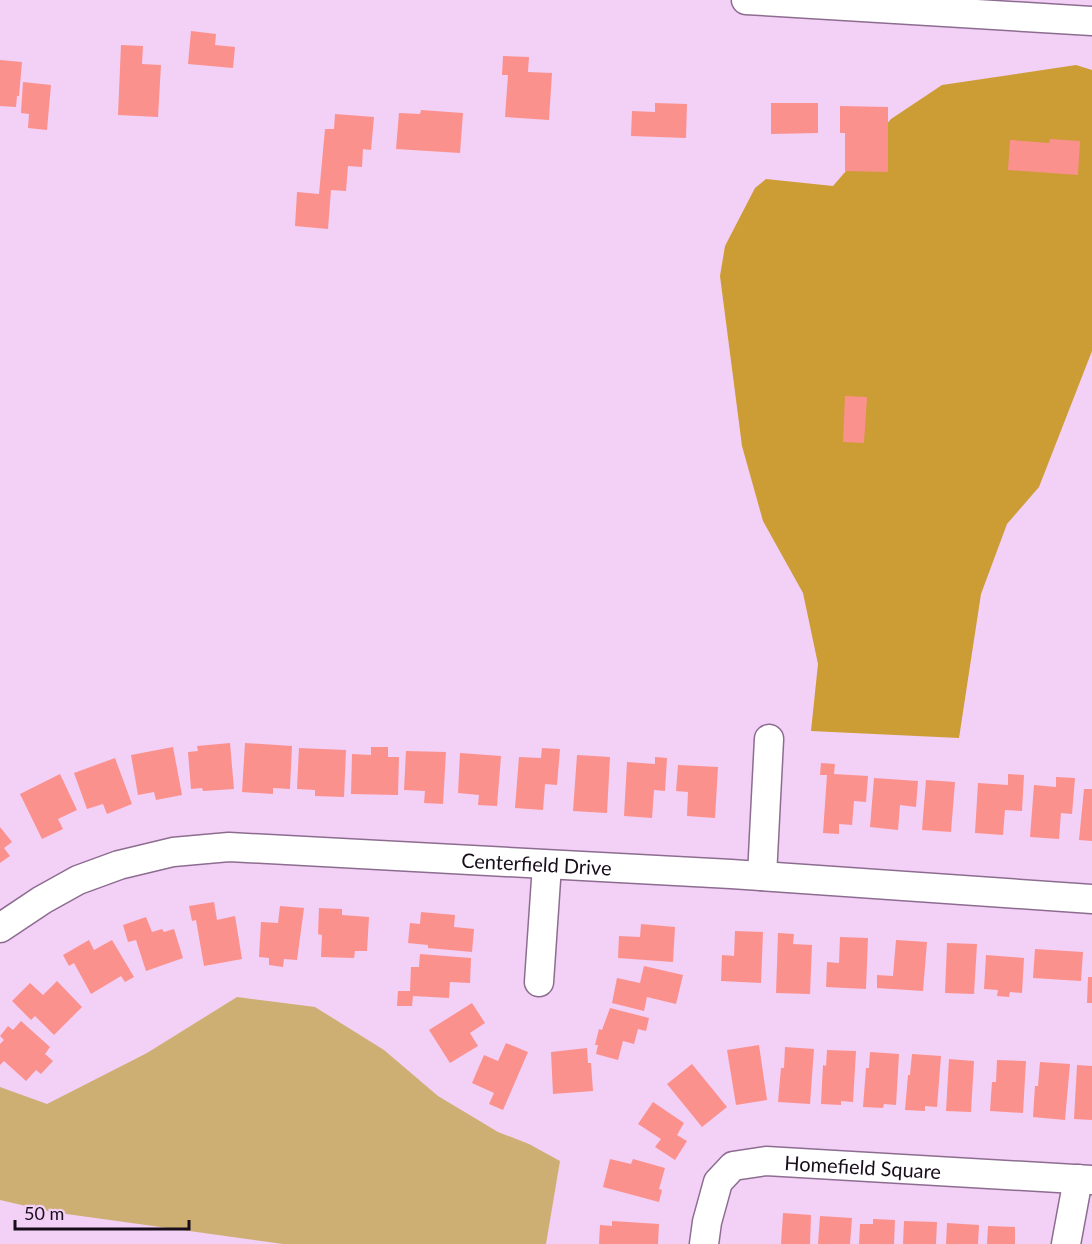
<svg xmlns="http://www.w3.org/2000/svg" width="1092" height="1244" font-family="Lato,sans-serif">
<rect width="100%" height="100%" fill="#f3d0f6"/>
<polygon fill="#ceaf73" points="237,997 315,1007 384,1050 438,1096 498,1132 529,1144 560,1161 546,1244 283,1244 52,1212 0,1200 0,1087 47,1104 147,1053"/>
<polygon fill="#cc9c35" points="1076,65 1092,70 1092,351 1039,487 1007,524 981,594 959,738 811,731 818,664 803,593 763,521 742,446 720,276 725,246 755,188 766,179 833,186 891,119 942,85"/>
<g fill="#fb918d">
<polygon points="191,31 216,34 215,45 235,47 233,68 188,64"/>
<polygon points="121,45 143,46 142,64 161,65 158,117 118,115"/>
<polygon points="503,56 529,57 528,72 552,73 549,120 505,117 508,75 502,75"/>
<polygon points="0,60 22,62 19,96 17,96 16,107 0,106"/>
<polygon points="23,82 51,85 47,130 28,128 29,114 21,113"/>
<polygon points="655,103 687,104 686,138 631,136 632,111 655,112"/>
<polygon points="771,103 818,103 818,133 771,134"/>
<polygon points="840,106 888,107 888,172 845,171 845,133 840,133"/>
<polygon points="421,110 463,113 460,153 396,149 399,113 420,114"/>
<polygon points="335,114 374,117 371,150 363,149 362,167 348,166 346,191 331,190 328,229 295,226 297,192 319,194 325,129 334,129"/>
<polygon points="1050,139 1080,141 1078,175 1008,170 1010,140 1049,143"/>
<polygon points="845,396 867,397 864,443 843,442"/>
<polygon points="230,743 234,789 203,791 202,788 191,789 188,752 198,751 197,746"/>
<polygon points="245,743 292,746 290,789 273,788 273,794 242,792"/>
<polygon points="173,747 182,795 156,800 154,792 138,795 131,755"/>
<polygon points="371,747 388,747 388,757 399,757 398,795 351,794 352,754 371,755"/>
<polygon points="299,748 346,750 344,797 315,796 315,790 297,789"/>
<polygon points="542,748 560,749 557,785 545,784 543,810 515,808 519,757 541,758"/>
<polygon points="406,751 446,752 443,804 424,803 425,791 404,790"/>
<polygon points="460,753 501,756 497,806 478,805 479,795 458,793"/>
<polygon points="577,755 610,757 607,813 573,811"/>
<polygon points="655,757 667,758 665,791 654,790 652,818 624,816 627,762 655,764"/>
<polygon points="115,758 132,804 107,814 103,804 87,809 74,773"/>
<polygon points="821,763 835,764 834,774 868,776 866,802 854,801 852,825 839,824 839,834 823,833 827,775 820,775"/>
<polygon points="678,765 718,767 715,818 687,816 688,792 676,791"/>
<polygon points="60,774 77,810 58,819 63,829 42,839 20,794"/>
<polygon points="1008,774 1024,775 1022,811 1005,810 1003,835 975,833 978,783 1008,785"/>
<polygon points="1056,777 1075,778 1072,814 1061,813 1059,839 1030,837 1034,785 1056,787"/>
<polygon points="874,778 918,781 916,807 900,805 898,830 870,827"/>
<polygon points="926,780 955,782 951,832 922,830"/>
<polygon points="1084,789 1092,789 1092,841 1079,840"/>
<polygon points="0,827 12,842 4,848 10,856 0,863"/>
<polygon points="214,902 217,920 235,916 242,959 204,966 196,920 192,921 189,906"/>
<polygon points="280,906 304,908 297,960 284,959 283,967 269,965 269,958 259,957 261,922 278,923"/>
<polygon points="319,908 342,909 342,915 369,917 367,951 355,951 354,958 321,957 322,935 318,934"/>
<polygon points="421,912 455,915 454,927 474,929 472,952 428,948 428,945 408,943 410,923 420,924"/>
<polygon points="146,917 152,932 162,929 164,932 174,929 183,958 146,971 136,940 128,942 123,925"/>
<polygon points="641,924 675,927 673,962 618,958 619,936 640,937"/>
<polygon points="735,931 763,932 761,983 721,981 722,955 734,956"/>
<polygon points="778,933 794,934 793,944 812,945 810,994 776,993"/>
<polygon points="840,937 868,938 866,989 826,987 827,962 839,963"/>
<polygon points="89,940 94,950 112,940 134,977 125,982 121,976 91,994 74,963 69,966 63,955"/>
<polygon points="896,940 927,942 923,991 877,988 877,975 893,976"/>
<polygon points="947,943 977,944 974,994 945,993"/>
<polygon points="1035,949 1083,952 1081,981 1033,978"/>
<polygon points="420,954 471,958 470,983 450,982 449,998 413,996 412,1006 397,1006 398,991 410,991 411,967 419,967"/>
<polygon points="986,955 1024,958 1022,993 1010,992 1009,997 997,996 998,990 984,989"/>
<polygon points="644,966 683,975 676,1004 647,997 644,1011 612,1003 617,978 640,983"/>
<polygon points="1088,977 1092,977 1092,1003 1087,1003"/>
<polygon points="57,981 82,1007 54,1035 35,1016 31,1020 12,1001 30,983 43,995"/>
<polygon points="472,1003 485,1023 470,1033 478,1046 450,1063 429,1030"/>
<polygon points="610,1008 649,1018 646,1031 638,1029 634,1044 623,1041 618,1060 596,1054 598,1045 595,1045 599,1029 602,1030"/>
<polygon points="21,1021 50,1047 45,1054 53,1061 41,1074 36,1070 26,1081 4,1061 0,1065 0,1044 4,1040 0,1036 8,1026 13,1030"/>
<polygon points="506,1043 528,1052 503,1110 489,1104 494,1093 472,1083 484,1055 498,1061"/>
<polygon points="759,1045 767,1100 736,1105 727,1050"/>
<polygon points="785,1047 814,1049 810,1104 778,1102 781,1068 784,1068"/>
<polygon points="587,1048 588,1063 591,1063 593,1091 553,1094 551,1052"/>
<polygon points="827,1050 856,1051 853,1102 841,1101 841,1105 821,1104 823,1065 826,1066"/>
<polygon points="870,1052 899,1054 896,1105 884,1104 883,1108 863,1107 866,1068 869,1068"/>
<polygon points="912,1054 941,1056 937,1107 925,1106 925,1111 905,1110 908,1075 910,1075"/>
<polygon points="949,1059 974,1061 971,1112 946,1111"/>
<polygon points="997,1060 1026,1061 1023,1113 990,1111 992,1082 996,1082"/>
<polygon points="1040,1062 1070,1064 1065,1120 1033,1117 1035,1086 1038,1086"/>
<polygon points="692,1064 727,1107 702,1127 667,1084"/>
<polygon points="1077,1065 1092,1066 1092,1120 1074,1119"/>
<polygon points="653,1102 684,1123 677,1135 687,1141 675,1160 655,1147 661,1139 638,1124"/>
<polygon points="610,1159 631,1164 633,1159 665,1168 659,1189 662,1190 659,1202 603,1187"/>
<polygon points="783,1213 811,1215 810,1244 781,1244"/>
<polygon points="820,1216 852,1218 850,1244 818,1244"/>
<polygon points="873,1219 895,1220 894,1244 859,1244 860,1224 873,1224"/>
<polygon points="612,1221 659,1224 658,1244 599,1244 600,1225 612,1226"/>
<polygon points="904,1221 937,1222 936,1244 903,1244"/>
<polygon points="947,1223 979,1225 978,1244 946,1244"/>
<polygon points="988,1226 1015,1227 1015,1244 987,1244"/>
</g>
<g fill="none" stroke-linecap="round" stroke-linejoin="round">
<g stroke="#8c6d90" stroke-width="31">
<g id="minor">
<polyline points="746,0 1092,21"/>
<polyline points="762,876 769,739"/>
<path id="s1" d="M0,928L42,900L78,880L119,865L173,852L229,847L731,874L1092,899"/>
<polyline points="539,982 547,865"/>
<path id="s2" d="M704,1244L707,1222L718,1182L733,1166L766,1161L1092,1180"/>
<polyline points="1066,1244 1078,1179"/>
</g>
</g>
<use href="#minor" stroke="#fff" stroke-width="28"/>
</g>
<g text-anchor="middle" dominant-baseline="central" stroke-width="6" stroke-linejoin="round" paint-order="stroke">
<g font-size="20" fill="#180d1a" stroke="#f3d0f6">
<text stroke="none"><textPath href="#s1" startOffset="555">Centerfield Drive</textPath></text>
<text stroke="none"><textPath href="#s2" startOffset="216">Homefield Square</textPath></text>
</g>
</g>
<path d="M15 1220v9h174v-9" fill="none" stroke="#180d1a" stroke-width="3"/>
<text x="24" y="1220" font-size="18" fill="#180d1a" stroke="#f3d0f6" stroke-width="4.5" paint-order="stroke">50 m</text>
</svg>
